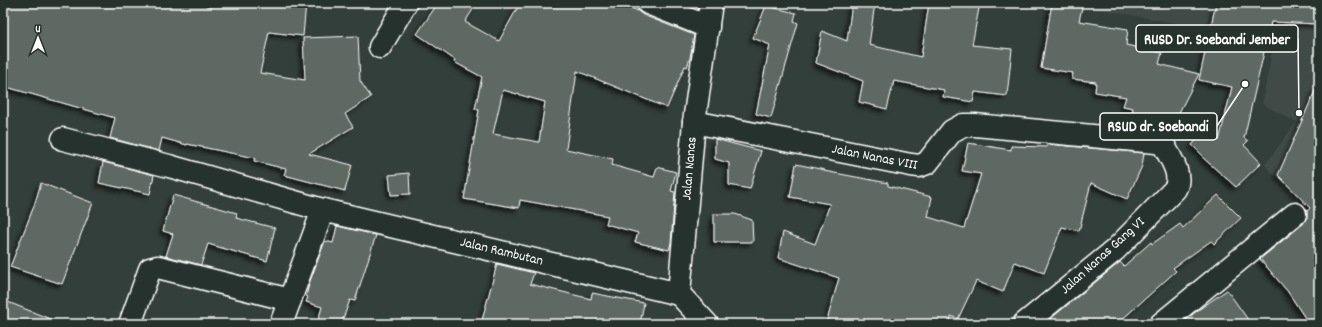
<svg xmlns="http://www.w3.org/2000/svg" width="1322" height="327" font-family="Dekko,sans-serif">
<defs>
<filter id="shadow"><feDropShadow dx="-3.5" dy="3.5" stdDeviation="2" flood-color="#0009"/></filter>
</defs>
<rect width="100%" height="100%" fill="#333f3a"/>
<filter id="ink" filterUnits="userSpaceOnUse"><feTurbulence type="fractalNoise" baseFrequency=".025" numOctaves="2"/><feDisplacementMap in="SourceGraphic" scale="8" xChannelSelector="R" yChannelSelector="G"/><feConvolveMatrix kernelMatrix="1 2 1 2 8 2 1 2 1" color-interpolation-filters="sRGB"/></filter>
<g filter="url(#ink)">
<polygon fill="#404c47" points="1065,3 1319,3 1319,227 1265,165 1296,122 1262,104 1274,41"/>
<g fill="#5f6964" stroke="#fff" fill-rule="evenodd" filter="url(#shadow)">
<polygon points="3,3 193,3 211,7 212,3 306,3 303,36 269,32 260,73 305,80 303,38 358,36 360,81 371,97 345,114 353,127 309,154 352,165 345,191 284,175 286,169 254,161 255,158 187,144 187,145 162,138 159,151 110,138 115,118 3,86"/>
<path d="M438,3H477L465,22L499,41L520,3H619L638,11L643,15L694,35L690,58L687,67L685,66L667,108L577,71L566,149L613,159L612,165L654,177L657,167L676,172L671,191L675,192L671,243L669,250L635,242L638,233L606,224L608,216L520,200L519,208L464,199L479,110L475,109L482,77L454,62L455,60L417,34ZM503,90L545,102L539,142L493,134Z"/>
<polygon points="852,3 875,3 869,45 921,57 929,3 980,3 972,45 1012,49 1007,96 975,92 973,102 943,97 944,90 894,81 887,109 859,102 863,81 816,63 822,31 847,41"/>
<polygon points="1052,3 1083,3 1079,21 1128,29 1126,45 1162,53 1159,64 1199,74 1171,128 1152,119 1150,129 1129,127 1133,108 1123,106 1126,97 1095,92 1096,82 1072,79 1073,73 1041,68"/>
<polygon points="1216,3 1319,3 1319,24 1271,22 1244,138 1248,141 1244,145 1261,163 1236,187 1202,157 1203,156 1192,145 1207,129 1219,141 1232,87 1199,80"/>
<polygon points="766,6 796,13 794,21 798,23 771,118 756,114 770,45 753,38"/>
<polygon points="1319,82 1319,324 1309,324 1288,292 1260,259 1303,224 1307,218 1307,211 1310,208 1278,175"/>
<polygon points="715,139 761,151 750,189 729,185 729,163 715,159"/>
<polygon points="968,143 1011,150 1011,146 1047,147 1047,144 1144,153 1142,166 1127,199 1091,183 1079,231 1062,227 1044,273 1015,262 1003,292 976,281 958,319 951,316 950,324 826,324 839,278 778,258 783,232 815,244 830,204 790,197 796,164 825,170 824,171 888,183 888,186 932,197 928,217 964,228 981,174 962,171"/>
<polygon points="103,162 154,175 150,194 99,183"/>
<polygon points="409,173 410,194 391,195 389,175"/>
<polygon points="41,183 93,203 62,284 10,267 34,206"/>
<polygon points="173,195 237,213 236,218 275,228 267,261 208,244 201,265 166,256 173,234 163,231"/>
<polygon points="1218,195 1241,218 1214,244 1211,241 1173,268 1176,271 1117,324 1044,324 1120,262 1124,266 1151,242 1152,244 1180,224 1183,228"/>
<polygon points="714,214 735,214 752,220 753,242 714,242"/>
<polygon points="337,226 376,235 355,301 350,300 341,324 317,324 322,307 306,302 308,297 306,296 310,281 325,241 333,243"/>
<polygon points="497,264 534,273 530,284 591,299 592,293 644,303 640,324 481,324"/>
<polygon points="1227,290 1251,324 1181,324 1198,310"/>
<polygon points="3,300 60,323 60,324 3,324"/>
</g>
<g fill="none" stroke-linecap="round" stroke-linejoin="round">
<g stroke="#fff" stroke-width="25">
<g id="minor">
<polyline points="648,3 708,27"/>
<polyline points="380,47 406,3"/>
<path id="s1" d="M694,122L911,165L919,166L927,163L952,131L963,125H975L1156,142L1163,144C1170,157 1183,175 1175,189L1115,250L1024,324"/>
<path id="s2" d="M63,139L169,166L323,210L679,294"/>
<polyline points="130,324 150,269 158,267 290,300"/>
<polyline points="281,324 323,210"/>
<path id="s3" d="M707,324L679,294L694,122L711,3"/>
<polyline points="1161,324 1295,214"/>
</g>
</g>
<use href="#minor" stroke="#26332d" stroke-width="22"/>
</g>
</g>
<g text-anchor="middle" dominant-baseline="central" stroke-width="3.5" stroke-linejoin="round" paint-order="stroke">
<g font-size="14" fill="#fff" stroke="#26332d">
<text stroke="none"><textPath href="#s1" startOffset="184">Jalan Nanas VIII</textPath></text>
<text stroke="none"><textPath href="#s3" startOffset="167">Jalan Nanas</textPath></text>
<text stroke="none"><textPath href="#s2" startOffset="453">Jalan Rambutan</textPath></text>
<text transform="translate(1103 256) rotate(-42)">Jalan Nanas Gang VI</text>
</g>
</g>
<path fill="none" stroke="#fff" stroke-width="1.5" d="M1299 113L1298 39M1245 84L1217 126"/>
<g fill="#fff" stroke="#26332d" stroke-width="1.5">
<circle cx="1299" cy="113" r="4"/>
<circle cx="1245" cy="84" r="4"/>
</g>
<g fill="#26332d" stroke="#fff" stroke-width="1.5">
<rect x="1136" y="25" width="162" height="27" rx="4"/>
<rect x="1100" y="113" width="117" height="27" rx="4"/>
</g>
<g font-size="15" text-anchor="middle" font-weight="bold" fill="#fff">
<text x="1217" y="44">RUSD Dr. Soebandi Jember</text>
<text x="1158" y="131">RSUD dr. Soebandi</text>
</g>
<rect width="1322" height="327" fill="none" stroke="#26332d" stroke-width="16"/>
<rect x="8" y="8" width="1306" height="311" fill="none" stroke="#fff" stroke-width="1.5" filter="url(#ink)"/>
<g transform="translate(38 38)" stroke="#26332d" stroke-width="3" paint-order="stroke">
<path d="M0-3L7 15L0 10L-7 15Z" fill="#ffffff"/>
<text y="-6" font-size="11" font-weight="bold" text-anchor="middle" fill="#ffffff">U</text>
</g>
</svg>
